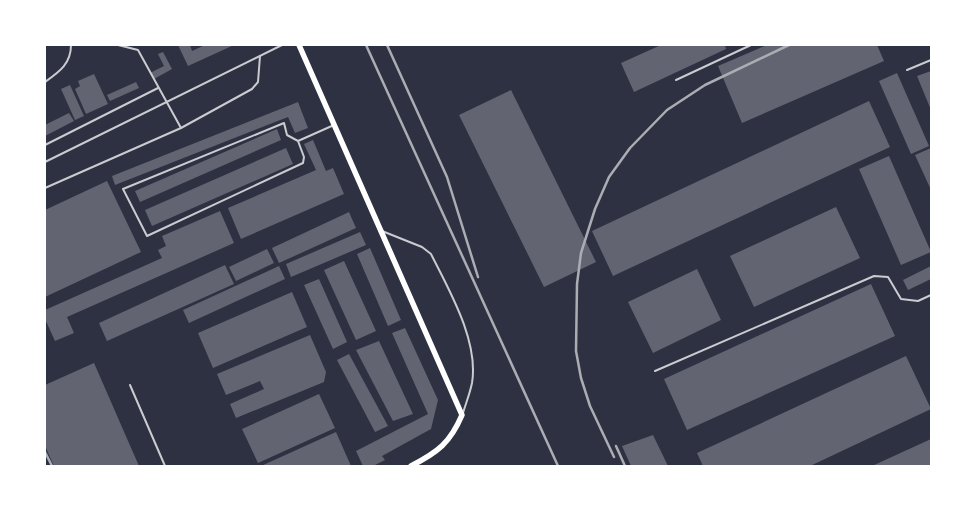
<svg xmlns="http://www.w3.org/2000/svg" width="976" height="511" font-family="Lato,sans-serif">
<rect width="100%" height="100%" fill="#2d3142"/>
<g fill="#626471">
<polygon points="178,45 190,45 192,51 205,45 234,45 188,66"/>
<polygon points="661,45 725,45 726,49 634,92 621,63"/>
<polygon points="767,45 877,45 884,61 742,123 718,66"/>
<polygon points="163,52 172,69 154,79 150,73 164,66 158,54"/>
<polygon points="931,71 931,110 917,76"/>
<polygon points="897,73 929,146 911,154 879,81"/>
<polygon points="94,74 108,104 86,114 75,89 80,86 78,81"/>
<polygon points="136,82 139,88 110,101 107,95"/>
<polygon points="70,85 84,116 75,120 61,89"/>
<polygon points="511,90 596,262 544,287 459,115"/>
<polygon points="869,101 890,147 613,276 592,231"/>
<polygon points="298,102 308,128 295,133 288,117 115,185 112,176"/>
<polygon points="69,113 74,121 45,136 45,125"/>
<polygon points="277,129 281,140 140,202 135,191"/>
<polygon points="313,140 326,171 333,168 344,194 241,239 228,208 316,170 304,144"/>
<polygon points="286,148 293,164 152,226 145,210"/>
<polygon points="931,148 931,190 915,155"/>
<polygon points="889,156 931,252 901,265 859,169"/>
<polygon points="107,181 141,252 45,297 45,210"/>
<polygon points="836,207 860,258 754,307 730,256"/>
<polygon points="220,211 234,243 67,317 74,333 55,341 45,319 45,310 162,258 158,250 166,246 162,236"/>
<polygon points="349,212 356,228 279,263 272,248"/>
<polygon points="360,232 366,245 291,277 286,264"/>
<polygon points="370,248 401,320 388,326 357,254"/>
<polygon points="267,249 274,263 236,281 229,267"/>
<polygon points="344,261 376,331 356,340 324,270"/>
<polygon points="225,265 234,284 107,341 99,323"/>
<polygon points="279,266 285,279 189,323 183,310"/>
<polygon points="931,266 931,279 908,290 903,280"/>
<polygon points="697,269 721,320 653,353 628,302"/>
<polygon points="319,279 347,342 333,349 304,285"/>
<polygon points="871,284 895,336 687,430 664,379"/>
<polygon points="292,292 307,327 213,368 198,333"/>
<polygon points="405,328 438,400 431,429 382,456 385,460 373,466 363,466 356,451 428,414 392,333"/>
<polygon points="310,335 326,372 324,382 236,418 230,404 264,389 260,381 226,395 217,374"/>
<polygon points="379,341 413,414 393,421 356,350"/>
<polygon points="349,354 388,426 375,432 337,360"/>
<polygon points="906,356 931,409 810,466 703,466 697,453"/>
<polygon points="94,363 139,466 54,466 45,446 45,385"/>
<polygon points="319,394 335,428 258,463 242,429"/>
<polygon points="336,432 351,466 261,466"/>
<polygon points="653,435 668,466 631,466 622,446"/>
<polygon points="931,439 931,466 872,466"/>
</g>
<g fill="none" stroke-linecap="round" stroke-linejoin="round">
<g stroke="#caccd0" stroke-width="2">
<polyline points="118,45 138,50 181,128"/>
<polyline points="907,70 931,60"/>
<polyline points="676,80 751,45"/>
<path d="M45,82C59,72 71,64 71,45"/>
<polyline points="298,141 304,157 303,163 147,236 123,189 284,123 287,135 298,141 334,125"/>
<polyline points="45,145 158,88"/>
<polyline points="45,162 282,45"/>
<polyline points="45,188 181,128 252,89 258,82 260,56"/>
<path d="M382,231L422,247L431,254C449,290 479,341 472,383C470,393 466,403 463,413"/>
<polyline points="655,371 874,276 888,277 901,299 918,301 931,295"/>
<polyline points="130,385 165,466"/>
</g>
<path stroke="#fff" stroke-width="5.5" d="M299,45L462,415C450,443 438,452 411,466"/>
<g stroke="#abadb3" stroke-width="2.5">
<polyline points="366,45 558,466"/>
<polyline points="387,45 447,177 478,277"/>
<polyline points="616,446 625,466"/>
<polyline points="45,452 52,466"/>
<polyline points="614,457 590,406 581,378 576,351 577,284 581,253 595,209 609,177 630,148 667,110 705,85 789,45"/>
</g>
</g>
<rect width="976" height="511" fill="none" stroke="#ffffff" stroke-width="92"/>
</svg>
